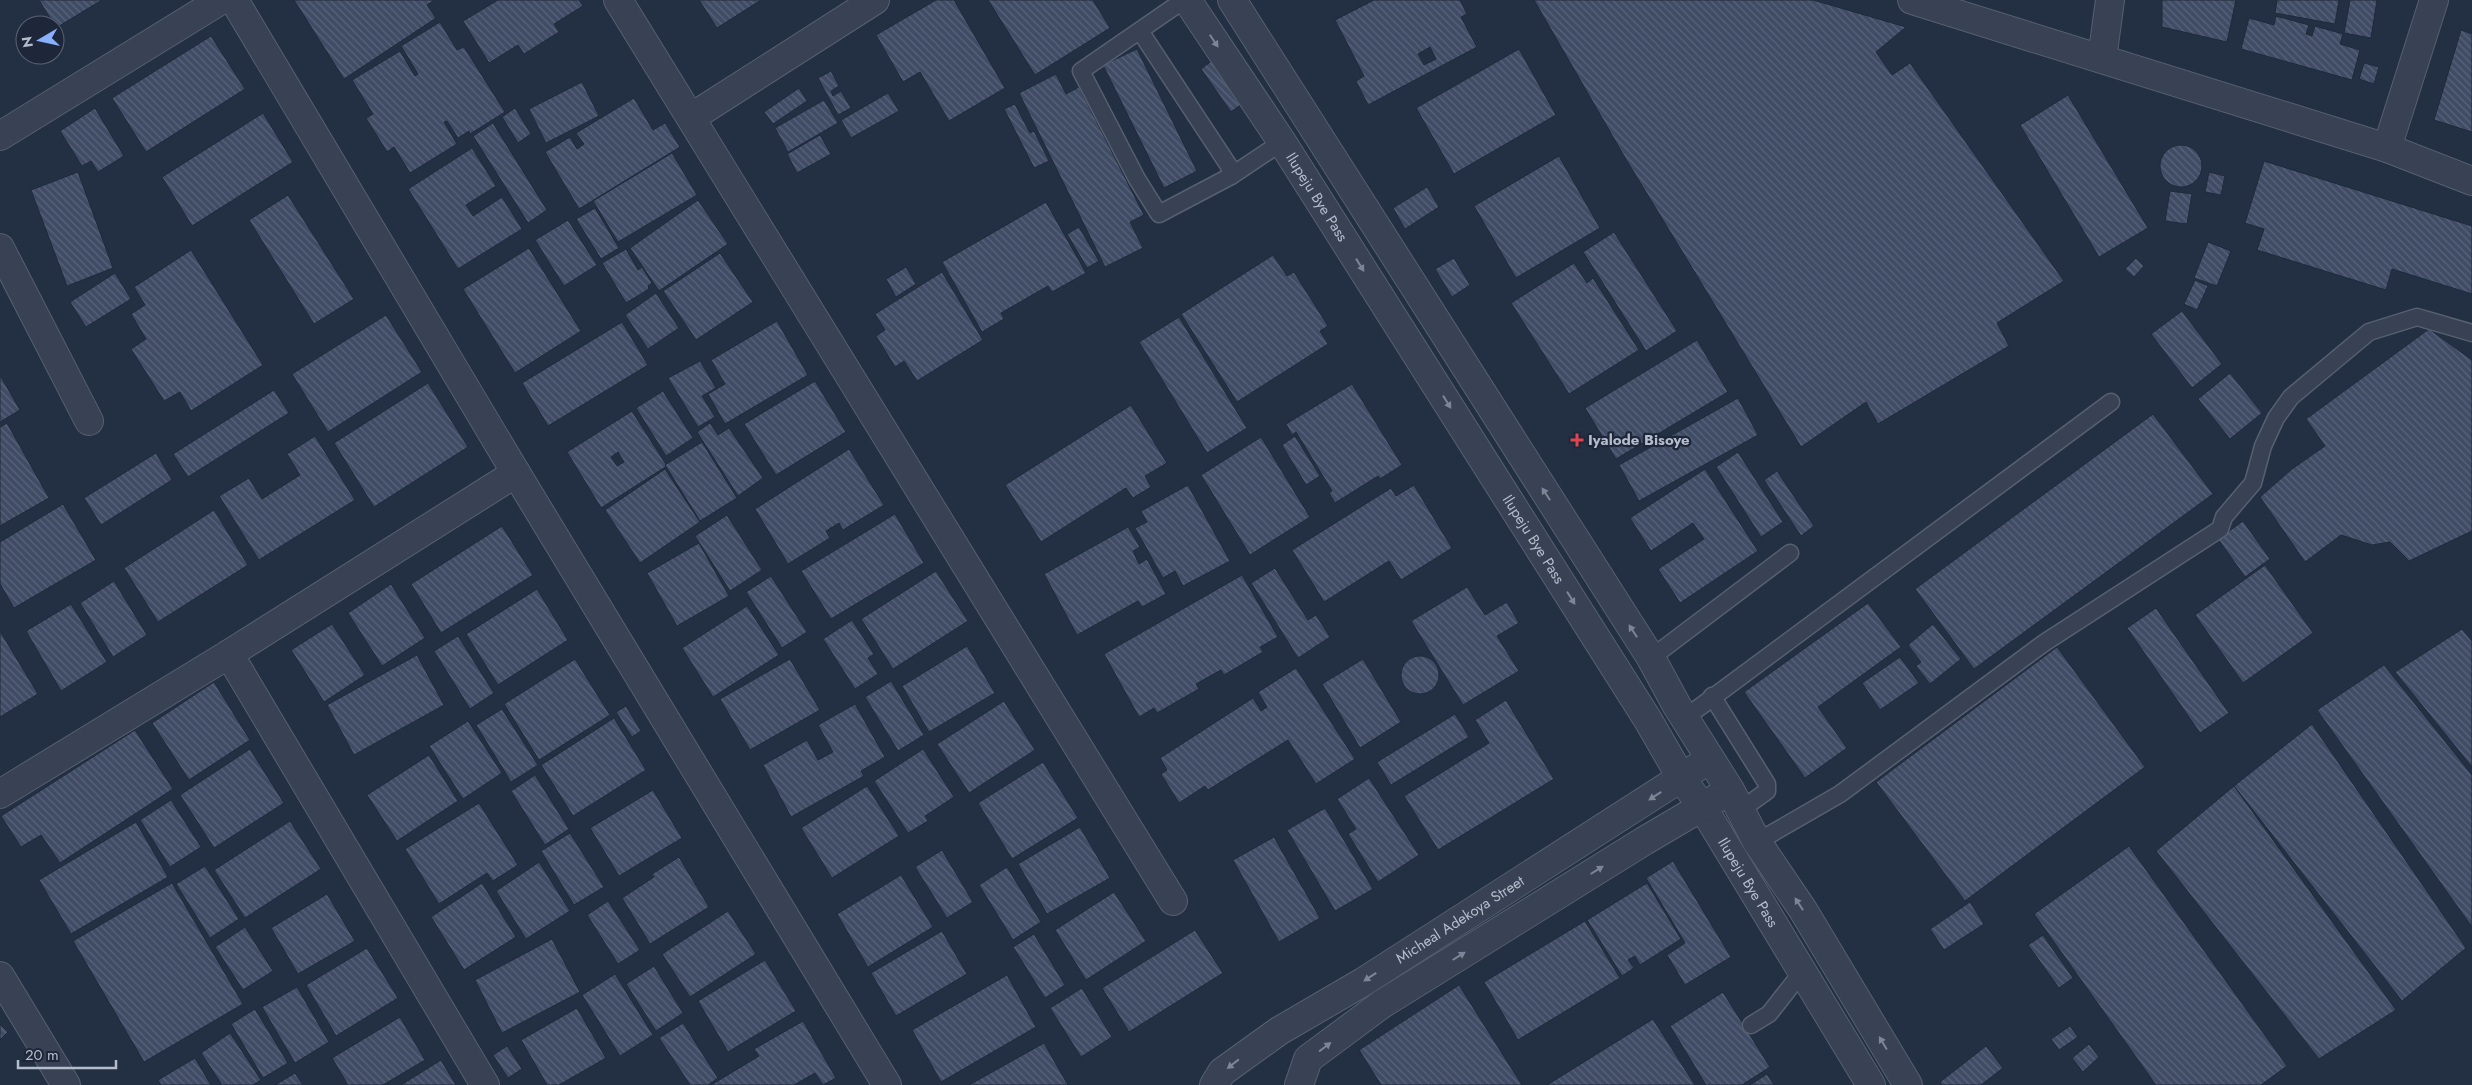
<svg xmlns="http://www.w3.org/2000/svg" width="2472" height="1085" font-family="Jost,sans-serif">
<defs>
<pattern id="building-back-hatch" width="6" height="6" patternUnits="userSpaceOnUse" patternTransform="scale(1.25)"><rect width="6" height="6" fill="#404c65"/><path d="M-1 5l2 2M0 0l6 6M5-1l2 2" fill="none" stroke="#59647a"/></pattern>
</defs>
<rect width="100%" height="100%" fill="#233044"/>
<g fill="url(#building-back-hatch)" stroke="#1f293b" fill-rule="evenodd">
<polygon points="39,0 102,0 56,28"/>
<polygon points="294,0 435,0 427,5 436,18 344,79"/>
<polygon points="498,0 579,0 583,6 554,24 559,32 524,54 518,45 489,63 463,21"/>
<polygon points="699,0 761,0 717,28"/>
<polygon points="936,0 954,0 1005,88 949,121 920,72 903,82 876,35"/>
<polygon points="988,0 1093,0 1110,28 1035,75"/>
<path d="M1374,0H1460L1467,14L1461,17L1477,47L1368,105L1356,81L1364,76L1335,20ZM1430,47L1436,59L1424,65L1418,54Z"/>
<polygon points="1534,0 1813,0 1906,27 1876,52 1892,75 1910,63 2064,281 1997,323 2009,346 1878,424 1866,402 1801,447 1624,156"/>
<polygon points="2162,0 2236,0 2227,42 2162,27"/>
<polygon points="2277,0 2339,0 2335,24 2275,13"/>
<polygon points="2350,0 2377,0 2371,38 2344,33"/>
<polygon points="2276,16 2309,25 2306,34 2312,36 2315,26 2343,34 2340,44 2360,50 2352,80 2241,49 2249,18 2274,25"/>
<polygon points="440,22 457,50 464,47 505,112 470,134 469,131 458,138 447,121 444,122 457,144 410,173 394,147 387,152 366,118 373,114 352,80 400,51 415,76 418,74 401,46"/>
<polygon points="2461,30 2472,34 2472,132 2434,120"/>
<polygon points="211,36 245,89 146,152 112,98"/>
<polygon points="1137,49 1197,171 1164,188 1103,65"/>
<polygon points="1519,49 1556,115 1454,174 1416,108"/>
<polygon points="1213,60 1243,103 1231,112 1201,69"/>
<polygon points="2364,63 2379,67 2374,84 2359,79"/>
<polygon points="831,71 839,86 831,91 833,96 841,91 851,108 838,115 818,78"/>
<polygon points="1056,74 1066,94 1079,87 1144,215 1130,222 1143,248 1105,267 1019,93"/>
<polygon points="582,82 599,116 546,143 529,109"/>
<polygon points="799,88 807,101 773,124 764,112"/>
<polygon points="888,93 899,111 851,138 841,120"/>
<polygon points="2068,95 2148,228 2099,257 2020,125"/>
<polygon points="634,98 653,130 665,123 680,147 579,209 545,152 570,137 577,149 584,144 576,133"/>
<polygon points="824,100 838,123 788,152 775,128"/>
<polygon points="1015,104 1030,133 1034,131 1049,161 1034,168 1004,109"/>
<polygon points="95,108 124,156 98,172 91,161 82,166 60,131"/>
<polygon points="515,108 531,134 518,143 502,117"/>
<polygon points="263,113 293,162 192,226 162,177"/>
<polygon points="493,123 547,210 528,223 473,136"/>
<polygon points="820,135 831,154 797,173 787,154"/>
<circle cx="2181" cy="166" r="21"/>
<polygon points="472,148 496,186 466,205 473,216 502,197 522,229 458,269 408,189"/>
<polygon points="672,153 697,195 618,242 593,201"/>
<polygon points="1559,156 1600,228 1516,278 1474,206"/>
<polygon points="2264,161 2472,226 2472,294 2392,269 2386,290 2257,250 2264,229 2245,223"/>
<polygon points="78,172 113,268 67,286 31,190"/>
<polygon points="2209,172 2225,176 2221,195 2205,192"/>
<polygon points="1427,187 1439,207 1405,229 1393,208"/>
<polygon points="2170,191 2192,194 2187,224 2165,221"/>
<polygon points="288,195 354,299 314,324 249,220"/>
<polygon points="698,200 728,244 659,291 630,248"/>
<polygon points="1046,202 1086,273 1052,292 1048,286 1001,313 1004,319 982,332 942,262"/>
<polygon points="595,208 619,248 601,259 576,219"/>
<polygon points="568,220 597,265 564,286 535,240"/>
<polygon points="1079,227 1099,261 1087,268 1067,234"/>
<polygon points="1614,232 1677,331 1646,351 1583,252"/>
<polygon points="2208,242 2231,251 2217,286 2194,278"/>
<polygon points="529,248 581,331 515,373 463,289"/>
<polygon points="626,249 638,270 642,267 652,283 648,286 649,289 626,303 602,263"/>
<polygon points="191,250 263,365 191,411 180,392 164,401 131,349 146,339 131,314 145,305 134,287"/>
<polygon points="720,253 753,302 696,340 663,291"/>
<polygon points="1273,255 1287,276 1294,272 1328,326 1320,331 1328,344 1237,402 1181,314"/>
<polygon points="1454,258 1470,285 1452,297 1435,269"/>
<polygon points="2136,258 2144,266 2134,277 2125,269"/>
<polygon points="1574,263 1587,283 1593,278 1639,350 1569,394 1511,303"/>
<polygon points="906,267 916,284 896,297 886,279"/>
<polygon points="942,272 983,340 917,381 904,361 895,367 876,336 885,330 875,314"/>
<polygon points="115,273 131,299 86,327 70,302"/>
<polygon points="2195,280 2208,286 2197,310 2184,304"/>
<polygon points="656,293 679,328 648,349 625,315"/>
<polygon points="2182,311 2222,364 2192,388 2151,334"/>
<polygon points="386,315 422,372 328,432 292,374"/>
<polygon points="1179,317 1247,428 1207,453 1139,342"/>
<polygon points="777,321 808,375 725,424 708,394 725,384 711,360"/>
<polygon points="622,322 648,365 548,426 522,383"/>
<polygon points="2429,329 2472,360 2472,531 2409,561 2390,542 2372,545 2341,535 2305,562 2260,497 2292,469 2325,446 2306,419"/>
<polygon points="1697,340 1728,392 1616,459 1585,408"/>
<polygon points="700,361 716,388 702,396 715,417 698,427 668,378"/>
<polygon points="2230,373 2262,413 2230,439 2198,399"/>
<polygon points="0,375 20,410 0,422"/>
<polygon points="815,381 846,432 776,475 744,424"/>
<polygon points="428,383 468,447 374,507 334,443"/>
<polygon points="1352,384 1402,465 1380,479 1378,476 1335,503 1329,493 1332,491 1296,432 1292,435 1286,424"/>
<polygon points="274,390 289,413 188,477 173,454"/>
<polygon points="663,391 693,438 666,456 636,408"/>
<polygon points="1738,398 1758,435 1639,501 1619,465"/>
<polygon points="1131,405 1167,463 1145,476 1151,487 1133,498 1126,488 1041,542 1005,485"/>
<path d="M632,411L667,466L601,508L567,452ZM618,452L624,462L617,466L611,457Z"/>
<polygon points="2153,414 2213,494 1974,669 1915,589"/>
<polygon points="7,423 49,498 0,526 0,427"/>
<polygon points="710,423 718,435 729,428 763,478 738,496 697,432"/>
<polygon points="315,436 355,500 259,560 219,496 249,478 262,499 300,475 287,454"/>
<polygon points="1295,436 1320,476 1306,485 1282,445"/>
<polygon points="1261,437 1310,517 1250,555 1201,475"/>
<polygon points="702,442 737,498 700,521 665,465"/>
<polygon points="849,449 884,505 843,530 839,523 826,531 830,538 788,564 755,509"/>
<polygon points="1738,452 1783,522 1761,537 1716,467"/>
<polygon points="156,453 172,480 101,525 84,498"/>
<polygon points="665,469 700,522 640,563 605,510"/>
<polygon points="1705,469 1758,551 1680,603 1658,569 1704,539 1693,523 1651,551 1630,518"/>
<polygon points="1777,471 1814,526 1801,536 1764,480"/>
<polygon points="1188,485 1230,561 1183,586 1175,571 1163,578 1135,528 1147,522 1141,511"/>
<polygon points="1414,485 1452,548 1401,580 1389,561 1324,602 1292,550 1391,488 1396,496"/>
<polygon points="63,504 96,560 14,608 0,584 0,542"/>
<polygon points="214,510 248,565 158,622 124,568"/>
<polygon points="895,514 924,563 831,619 801,571"/>
<polygon points="727,515 762,570 730,591 695,536"/>
<polygon points="2243,521 2270,559 2245,577 2218,539"/>
<polygon points="502,526 533,575 441,633 411,584"/>
<polygon points="1128,527 1140,547 1133,551 1139,564 1147,559 1166,594 1142,607 1138,601 1077,635 1044,574"/>
<polygon points="699,543 729,596 677,626 647,573"/>
<polygon points="2265,565 2313,633 2243,683 2195,615"/>
<polygon points="1275,568 1308,620 1316,615 1330,637 1298,658 1251,583"/>
<polygon points="936,571 968,621 893,669 861,619"/>
<polygon points="1242,575 1278,637 1260,647 1263,652 1224,675 1221,670 1196,684 1199,689 1157,713 1154,708 1139,717 1104,654"/>
<polygon points="771,576 807,632 782,648 746,592"/>
<polygon points="114,581 147,635 113,657 80,603"/>
<polygon points="391,584 425,638 382,666 348,613"/>
<polygon points="1467,587 1485,615 1507,602 1519,623 1497,636 1519,671 1463,705 1411,621"/>
<polygon points="537,589 568,640 498,685 466,634"/>
<polygon points="1868,603 1901,647 1818,707 1847,748 1805,778 1744,692"/>
<polygon points="71,604 107,662 61,691 26,631"/>
<polygon points="747,606 779,655 713,697 682,648"/>
<polygon points="2156,608 2229,713 2200,733 2127,628"/>
<polygon points="852,620 874,654 868,658 878,674 855,689 823,639"/>
<polygon points="332,624 365,675 324,702 291,650"/>
<polygon points="1933,624 1961,659 1930,684 1916,666 1921,662 1908,645"/>
<polygon points="2462,629 2472,641 2472,767 2395,672"/>
<polygon points="0,631 38,694 0,717"/>
<polygon points="458,636 494,693 470,709 434,651"/>
<polygon points="967,646 995,693 929,732 902,686"/>
<polygon points="2057,647 2145,767 1965,901 1876,782"/>
<polygon points="417,655 444,705 354,755 327,705"/>
<circle cx="1420" cy="675" r="19"/>
<polygon points="1900,657 1919,683 1880,710 1862,683"/>
<polygon points="575,659 610,715 539,760 504,704"/>
<polygon points="790,659 820,710 750,750 720,699"/>
<polygon points="1363,659 1401,722 1360,748 1322,684"/>
<polygon points="2384,665 2472,775 2472,927 2317,710"/>
<polygon points="1296,668 1355,759 1316,784 1288,740 1208,790 1205,786 1179,803 1161,774 1167,770 1160,758 1253,698 1261,711 1267,707 1258,692"/>
<polygon points="891,681 924,735 898,751 865,697"/>
<polygon points="214,682 250,740 189,780 152,723"/>
<polygon points="1506,700 1554,779 1438,850 1404,796 1489,743 1475,720"/>
<polygon points="1004,701 1035,750 969,793 937,744"/>
<polygon points="855,704 885,757 861,771 864,776 791,817 763,765 807,740 818,760 833,752 818,725"/>
<polygon points="626,706 641,731 632,737 616,712"/>
<polygon points="502,709 538,765 511,782 476,725"/>
<polygon points="1455,714 1469,737 1391,785 1377,762"/>
<polygon points="614,718 646,770 573,816 541,765"/>
<polygon points="468,721 502,773 463,799 429,746"/>
<polygon points="2312,724 2466,948 2402,1001 2234,786"/>
<polygon points="135,730 173,789 60,863 41,835 21,847 1,816"/>
<polygon points="250,749 284,803 214,848 180,795"/>
<polygon points="923,749 954,797 925,816 928,821 908,833 874,781"/>
<polygon points="429,755 458,801 397,841 367,795"/>
<polygon points="1043,762 1078,818 1012,859 978,803"/>
<polygon points="535,775 569,829 545,845 511,791"/>
<polygon points="1369,778 1419,855 1378,882 1348,834 1356,829 1337,799"/>
<polygon points="867,786 899,836 832,878 801,828"/>
<polygon points="2234,786 2396,1010 2319,1059 2156,851"/>
<polygon points="653,790 682,838 619,876 590,828"/>
<polygon points="171,800 201,847 170,867 140,820"/>
<polygon points="479,803 518,865 493,881 487,873 439,904 405,849"/>
<polygon points="1325,808 1373,889 1335,911 1287,830"/>
<polygon points="290,821 321,869 245,918 214,870"/>
<polygon points="136,822 168,877 71,934 39,880"/>
<polygon points="1080,827 1110,878 1047,914 1018,864"/>
<polygon points="570,833 604,887 574,905 541,851"/>
<polygon points="1274,837 1320,918 1279,942 1233,860"/>
<polygon points="2129,846 2287,1066 2261,1085 2156,1085 2034,914"/>
<polygon points="942,850 973,902 947,918 915,867"/>
<polygon points="679,857 709,907 650,944 622,898 654,877 652,874"/>
<polygon points="1673,861 1731,957 1685,985 1667,955 1685,943 1646,878"/>
<polygon points="539,862 570,911 526,939 496,891"/>
<polygon points="205,866 239,919 210,938 176,884"/>
<polygon points="1007,867 1041,922 1013,940 979,885"/>
<polygon points="901,875 933,927 868,967 837,914"/>
<polygon points="172,883 243,1004 144,1062 73,941"/>
<polygon points="482,883 516,937 464,970 431,917"/>
<polygon points="1647,883 1681,939 1640,965 1635,956 1628,960 1634,968 1622,976 1587,920"/>
<polygon points="1114,892 1146,941 1086,980 1055,930"/>
<polygon points="327,894 355,941 298,974 271,928"/>
<polygon points="608,901 640,950 618,964 587,915"/>
<polygon points="1970,902 1984,924 1944,950 1930,929"/>
<polygon points="728,911 756,954 690,997 662,954"/>
<polygon points="1585,921 1620,978 1518,1040 1484,982"/>
<polygon points="245,927 273,971 243,990 215,947"/>
<polygon points="1195,930 1223,973 1129,1032 1102,988"/>
<polygon points="942,931 967,974 896,1016 871,973"/>
<polygon points="1034,934 1065,985 1045,998 1013,947"/>
<polygon points="2043,935 2073,978 2059,988 2028,945"/>
<polygon points="552,939 580,992 502,1033 475,980"/>
<polygon points="367,948 398,998 336,1036 306,985"/>
<polygon points="765,960 796,1011 728,1052 698,1001"/>
<polygon points="654,966 683,1013 656,1031 626,984"/>
<polygon points="615,974 653,1035 620,1056 582,995"/>
<polygon points="1007,975 1036,1027 941,1082 912,1030"/>
<polygon points="1459,985 1522,1085 1381,1085 1359,1050"/>
<polygon points="297,987 329,1042 295,1063 262,1007"/>
<polygon points="1082,988 1112,1037 1081,1057 1050,1008"/>
<polygon points="1723,992 1770,1067 1742,1085 1706,1085 1670,1026"/>
<polygon points="577,1008 606,1058 559,1085 547,1085 521,1040"/>
<polygon points="255,1009 288,1063 263,1078 231,1024"/>
<polygon points="400,1017 425,1060 383,1085 348,1085 332,1058"/>
<polygon points="1653,1019 1695,1085 1547,1085"/>
<polygon points="803,1021 836,1078 823,1085 815,1073 794,1085 711,1085 759,1056 754,1049"/>
<polygon points="683,1023 718,1078 708,1085 690,1085 659,1038"/>
<polygon points="0,1024 8,1032 0,1040"/>
<polygon points="2070,1026 2078,1037 2059,1050 2051,1039"/>
<polygon points="230,1033 261,1080 253,1085 222,1085 201,1053"/>
<polygon points="1044,1043 1068,1085 969,1085"/>
<polygon points="2089,1044 2099,1057 2083,1072 2072,1058"/>
<polygon points="507,1046 522,1069 508,1078 493,1055"/>
<polygon points="1986,1046 2003,1068 1981,1085 1942,1085 1940,1082"/>
<polygon points="195,1058 211,1085 161,1085 158,1080"/>
<polygon points="441,1060 456,1085 401,1085"/>
<polygon points="295,1073 303,1085 275,1085"/>
<polygon points="1767,1074 1774,1085 1750,1085"/>
</g>
<g fill="none" stroke-linecap="round" stroke-linejoin="round">
<g stroke="#566071" stroke-width="19">
<g id="lane">
<polyline points="1184,0 1081,71 1137,179 1159,214 1231,176 1282,142"/>
<polyline points="1140,31 1229,166 1231,176"/>
<polyline points="1651,658 1790,553"/>
<polyline points="1712,696 1767,784 1767,791 1742,809 1736,800"/>
<polyline points="1679,708 1689,715 2111,402"/>
<polyline points="1757,842 1840,794 2044,643 2220,529 2224,517 2253,483 2263,446 2276,418 2291,397 2369,332 2417,317 2472,333"/>
<polyline points="1751,1025 1769,1014 1802,972"/>
</g>
</g>
<g stroke="#566071" stroke-width="30">
<g id="street">
<polyline points="234,0 516,473 887,1085"/>
<polyline points="618,0 1173,901"/>
<path id="s1" d="M1187,0L1282,142L1648,720L1682,779L1703,808L1871,1085"/>
<polyline points="1232,0 1651,658 1677,706 1730,790 1757,842 1803,910 1908,1085"/>
<polyline points="1912,0 2387,148 2472,181"/>
<polyline points="2102,59 2110,0"/>
<polyline points="692,117 875,0"/>
<polyline points="0,136 221,0"/>
<polyline points="2387,148 2434,0"/>
<polyline points="0,248 89,421"/>
<polyline points="229,654 485,1085"/>
<polyline points="0,794 229,654 516,473"/>
<polyline points="0,976 66,1085"/>
<path id="s2" d="M1214,1085L1222,1072L1279,1031L1363,982L1696,768"/>
<polyline points="1299,1085 1308,1059 1382,1004 1644,841 1717,798"/>
</g>
</g>
<use href="#lane" stroke="#384254" stroke-width="16"/>
<use href="#street" stroke="#384254" stroke-width="28"/>
</g>
<defs><path id="oneway-solid" d="M-6-.8H1V-3.2L6.5 0L1 3.2V.8H-6Z" transform="scale(1.25)"/></defs>
<g fill="#7d8697">
<use href="#oneway-solid" transform="translate(1214 41) rotate(56)"/>
<use href="#oneway-solid" transform="translate(1360 265) rotate(58)"/>
<use href="#oneway-solid" transform="translate(1447 402) rotate(58)"/>
<use href="#oneway-solid" transform="translate(1546 494) rotate(-123)"/>
<use href="#oneway-solid" transform="translate(1571 598) rotate(58)"/>
<use href="#oneway-solid" transform="translate(1633 631) rotate(-123)"/>
<use href="#oneway-solid" transform="translate(1655 796) rotate(147)"/>
<use href="#oneway-solid" transform="translate(1597 870) rotate(-32)"/>
<use href="#oneway-solid" transform="translate(1799 904) rotate(-123)"/>
<use href="#oneway-solid" transform="translate(1459 956) rotate(-32)"/>
<use href="#oneway-solid" transform="translate(1370 977) rotate(147)"/>
<use href="#oneway-solid" transform="translate(1883 1043) rotate(-121)"/>
<use href="#oneway-solid" transform="translate(1325 1047) rotate(-37)"/>
<use href="#oneway-solid" transform="translate(1233 1064) rotate(142)"/>
</g>
<path fill="#e0444e" stroke="#1d2739" stroke-width="2" d="M1574.5 432.5h5v5h5v5h-5v5h-5v-5h-5v-5h5z"/>
<g text-anchor="middle" dominant-baseline="central" stroke-width="4.5" stroke-linejoin="round" paint-order="stroke">
<g font-size="15" fill="#b5bdcd" stroke="#1d2739">
<text stroke="none"><textPath href="#s1" startOffset="236">Ilupeju Bye Pass</textPath></text>
<text stroke="none"><textPath href="#s1" startOffset="641">Ilupeju Bye Pass</textPath></text>
<text stroke="none"><textPath href="#s1" startOffset="1046">Ilupeju Bye Pass</textPath></text>
<text stroke="none"><textPath href="#s2" startOffset="298">Micheal Adekoya Street</textPath></text>
</g>
<g font-size="15" font-weight="bold" fill="#b5bdcd" stroke="#1d2739" text-anchor="start">
<text x="1588" y="440">Iyalode Bisoye</text>
</g>
</g>
<g transform="translate(40 40) rotate(261)"><circle r="24" fill="#1d2739" stroke="#5a6374"/>
<path d="M0-4L9 19L0 12L-9 19Z" fill="#89afff"/>
<text y="-8" font-size="14" font-weight="bold" text-anchor="middle" fill="#b5bdcd">N</text>
</g>
<path d="M18 1060v8h98v-8" fill="none" stroke="#b5bdcd" stroke-width="2.5"/>
<text x="25" y="1060" font-size="15" fill="#b5bdcd" stroke="#1d2739" stroke-width="4" paint-order="stroke">20 m</text>
</svg>
